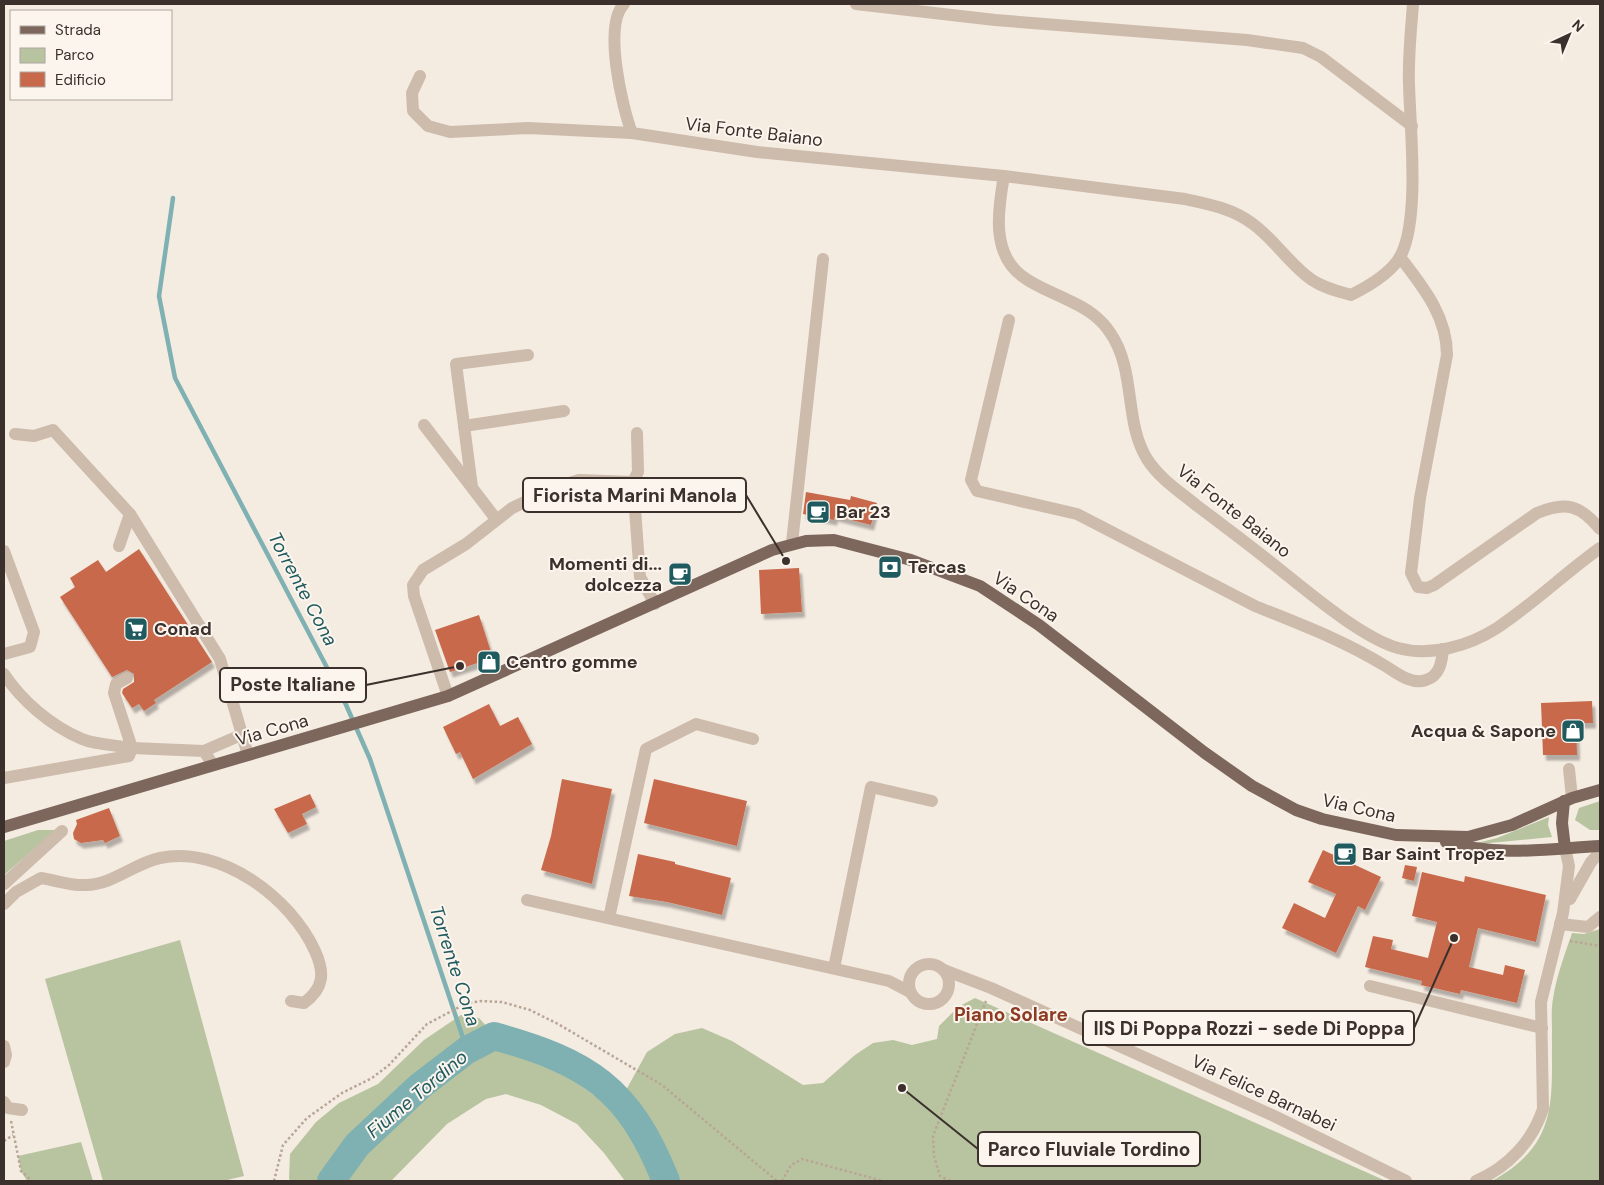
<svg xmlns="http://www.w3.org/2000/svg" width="1604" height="1185" font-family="'DM Sans',sans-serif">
<defs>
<filter id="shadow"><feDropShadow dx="3" dy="5.5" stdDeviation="1" flood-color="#0004"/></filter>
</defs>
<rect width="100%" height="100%" fill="#f4ebe1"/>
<g fill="#b8c4a0">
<polygon points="1600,801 1600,830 1590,830 1575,820 1579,808"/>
<polygon points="1549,817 1548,825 1552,837 1469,845 1497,838"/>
<polygon points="38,830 56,830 4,875 4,841"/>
<path d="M1600,929V1181H1492C1561,1143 1551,1098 1552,1030C1552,1020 1551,1009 1553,999C1556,977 1565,954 1572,933L1584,934Z"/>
<polygon points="180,940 244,1176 223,1181 103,1181 45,979"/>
<polygon points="975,998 1386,1181 625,1181 604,1153 577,1124 541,1105 506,1094 486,1099 447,1124 391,1181 291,1181 289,1179 290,1154 316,1122 339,1103 378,1084 424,1040 461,1015 479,1018 510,1052 563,1072 595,1096 625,1092 647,1052 675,1034 702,1028 732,1041 803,1085 823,1083 855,1055 873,1043 893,1040 912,1045 937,1039 939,1026 958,1007"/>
<polygon points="81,1142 93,1181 27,1181 21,1171 18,1156"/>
</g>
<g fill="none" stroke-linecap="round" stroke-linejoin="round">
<polyline stroke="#7fb0b2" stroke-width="4.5" points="173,198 159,296 175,378 343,698 370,759 467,1050"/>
<path stroke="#7fb0b2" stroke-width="28" d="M331,1181L357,1145L420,1086L467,1050L494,1036C588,1062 629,1088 666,1181"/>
</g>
<g fill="#c8694b" filter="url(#shadow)">
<polygon points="806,492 850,500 851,496 877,503 871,525 835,516 834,520 803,514"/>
<polygon points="139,549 212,662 154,700 156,703 144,711 139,704 132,708 122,693 123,689 134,682 134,674 127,670 112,677 60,597 75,587 70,578 98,560 106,572"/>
<polygon points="799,568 802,612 761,614 759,570"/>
<polygon points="479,615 493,658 450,672 435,630"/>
<polygon points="1592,701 1593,723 1576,723 1577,755 1543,755 1541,703"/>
<polygon points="489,704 500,726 518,717 532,744 473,779 460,752 456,754 443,727"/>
<polygon points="562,779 612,789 592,884 541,870 551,836"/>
<polygon points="654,779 747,801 737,846 644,823"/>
<polygon points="310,794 316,807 302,814 307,824 288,833 274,809"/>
<polygon points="109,808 120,836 105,843 103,840 81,843 74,839 73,833 77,824 76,820"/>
<polygon points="1323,850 1381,877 1365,910 1358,906 1336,953 1282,928 1294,903 1325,918 1336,894 1308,882"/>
<polygon points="638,854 675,862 675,864 731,878 722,915 667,902 629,896"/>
<polygon points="1405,865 1417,867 1414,881 1402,878"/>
<polygon points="1422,872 1464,882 1465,876 1546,895 1536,942 1478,928 1469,967 1503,975 1505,965 1525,970 1517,1003 1461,990 1460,994 1421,985 1422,981 1365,967 1373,936 1393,940 1391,949 1428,958 1437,922 1412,916"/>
</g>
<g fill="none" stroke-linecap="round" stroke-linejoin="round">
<g stroke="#b9a596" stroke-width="2.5" stroke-dasharray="2.5 2.5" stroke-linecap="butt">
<polyline points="1570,941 1600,946"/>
<polyline points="11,1121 21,1171 32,1181"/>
<polyline points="4,1141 13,1135"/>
<polyline points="274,1181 283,1145 307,1118 342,1093 372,1078 389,1065 427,1024 467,1003 482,1001 502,1002 530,1010 558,1024 662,1085 777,1181"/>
<polyline points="782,1181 791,1165 802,1159 883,1181"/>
<polyline points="950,1181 940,1176 934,1156 933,1136 986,1001"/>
</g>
<g stroke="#cdbbac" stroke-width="12">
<path d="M624,4C603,25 622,107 632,133L757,152L1004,176"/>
<polyline points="856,4 995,20 1247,40 1303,48 1321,57 1412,126"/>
<path d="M1413,4C1411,30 1408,57 1409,84C1410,126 1420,218 1401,255C1392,273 1369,286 1351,295C1337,291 1324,288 1312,280C1290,265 1275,240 1253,224C1234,209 1209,204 1185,199L1004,176C998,209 991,253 1022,276C1036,287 1055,293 1070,301C1087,309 1101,318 1111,334C1136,371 1124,422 1147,459C1159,478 1179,491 1196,505C1220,523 1244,541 1268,560C1300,585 1359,637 1398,648C1430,657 1469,646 1497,628C1533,604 1565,573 1600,548"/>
<polyline points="420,76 412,93 413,111 428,126 450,132 528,128 632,133"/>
<path d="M1400,257C1423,287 1447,316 1447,355L1420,498L1411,573L1418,587L1427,588L1434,585L1537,513C1566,501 1580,505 1600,529"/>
<path d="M1009,320L971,480L977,491L1077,514L1255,606C1302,625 1343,640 1387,667C1398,674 1412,685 1426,680C1440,676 1442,661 1443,649"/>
<polyline points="424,425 496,519"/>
<polyline points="464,426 564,411"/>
<polyline points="15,434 34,436 53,430 130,514"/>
<polyline points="633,482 638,472 637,433"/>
<polyline points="472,487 456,364 528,355"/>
<polyline points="792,543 823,259"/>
<polyline points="119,546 130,514 220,659 248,755"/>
<polyline points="4,551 34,632 30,647 4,654"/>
<path d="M4,674C22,701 51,726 82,739C96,745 116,745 132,748L114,693L116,684L127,678"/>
<polyline points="448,696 414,596 413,585 423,570 466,544 512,508 557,487 579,480 633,482 640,577 655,604"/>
<polyline points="204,751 241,735"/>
<polyline points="1569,769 1572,798"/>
<polyline points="4,778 129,756 132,748 204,751 213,765"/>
<polyline points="4,884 62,831"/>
<polyline points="1570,899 1591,862 1600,852"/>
<polyline points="527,900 889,981 910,992"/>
<path d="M4,904L16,892L41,878C55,880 71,886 86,885C112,885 135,863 160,858C221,845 291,898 315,951C325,973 324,988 304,1003L291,1001"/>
<polyline points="609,918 646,749 696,724 753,739"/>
<polyline points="1560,924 1588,927 1600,917"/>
<circle cx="929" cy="984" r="20"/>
<polyline points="834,968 871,787 932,801"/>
<polyline points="944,970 991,988 1274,1116 1406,1181"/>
<polyline points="1370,986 1542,1028"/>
<polyline points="4,1046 6,1055 4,1062"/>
<polyline points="4,1102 8,1108 22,1110"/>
<path d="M1476,1181C1508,1167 1532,1142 1543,1109L1541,1002L1563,913L1569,866L1565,848"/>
</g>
<g stroke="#7d675c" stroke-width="12">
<polyline points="1564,801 1562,823 1565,848"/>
<polyline points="4,827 448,696 772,550 806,541 834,540 911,560 980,586 1039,625 1205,753 1252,786 1296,810 1322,819 1396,835 1468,837 1512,825 1572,798 1600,790"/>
<path d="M1446,842C1499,857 1547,849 1600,846"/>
</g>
</g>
<defs>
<g id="cafe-square" transform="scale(1.25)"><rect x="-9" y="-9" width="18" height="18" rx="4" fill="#1f5a5e" stroke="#fbf5ee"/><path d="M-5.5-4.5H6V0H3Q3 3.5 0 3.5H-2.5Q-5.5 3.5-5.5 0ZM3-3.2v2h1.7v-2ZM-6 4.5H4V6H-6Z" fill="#fff"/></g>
<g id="bank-square" transform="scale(1.25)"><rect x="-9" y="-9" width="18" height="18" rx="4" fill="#1f5a5e" stroke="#fbf5ee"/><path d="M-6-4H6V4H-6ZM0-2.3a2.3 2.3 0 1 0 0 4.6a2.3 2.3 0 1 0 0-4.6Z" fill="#fff"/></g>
<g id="supermarket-square" transform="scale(1.25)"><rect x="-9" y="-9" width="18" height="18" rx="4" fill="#1f5a5e" stroke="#fbf5ee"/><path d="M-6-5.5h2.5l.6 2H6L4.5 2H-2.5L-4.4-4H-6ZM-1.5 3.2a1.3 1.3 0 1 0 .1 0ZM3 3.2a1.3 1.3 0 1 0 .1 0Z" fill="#fff"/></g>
<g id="shop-square" transform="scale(1.25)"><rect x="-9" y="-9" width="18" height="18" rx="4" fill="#1f5a5e" stroke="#fbf5ee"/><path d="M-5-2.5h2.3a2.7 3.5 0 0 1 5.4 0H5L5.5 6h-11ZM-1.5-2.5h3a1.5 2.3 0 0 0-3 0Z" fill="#fff"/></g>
</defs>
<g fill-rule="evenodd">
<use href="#cafe-square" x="818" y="512"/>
<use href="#bank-square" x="890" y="567"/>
<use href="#cafe-square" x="680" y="574"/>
<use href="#supermarket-square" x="136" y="629"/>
<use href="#shop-square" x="489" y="662"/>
<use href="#shop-square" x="1573" y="731"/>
<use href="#cafe-square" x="1345" y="854"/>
</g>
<g text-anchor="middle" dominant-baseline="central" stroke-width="4" stroke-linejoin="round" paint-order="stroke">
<g font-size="18" fill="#3b302b" stroke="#fbf5ee">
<text transform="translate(754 132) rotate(7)">Via Fonte Baiano</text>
<text transform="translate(1234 511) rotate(38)">Via Fonte Baiano</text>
<text transform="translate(1026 597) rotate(34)">Via Cona</text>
<text transform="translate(272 730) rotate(-16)">Via Cona</text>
<text transform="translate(1359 808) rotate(13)">Via Cona</text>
<text transform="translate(1264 1093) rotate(25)">Via Felice Barnabei</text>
</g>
<g font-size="18" font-weight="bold" fill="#3b302b" stroke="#fbf5ee" text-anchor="start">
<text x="836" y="512">Bar 23</text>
<text x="662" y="564" text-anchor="end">Momenti di...<tspan x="662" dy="21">dolcezza</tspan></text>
<text x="908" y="567">Tercas</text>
<text x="154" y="629">Conad</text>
<text x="506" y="662">Centro gomme</text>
<text x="1556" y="731" text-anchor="end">Acqua &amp; Sapone</text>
<text x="1362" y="854">Bar Saint Tropez</text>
</g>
<g font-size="19" font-style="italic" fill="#1f5a5e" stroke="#fbf5ee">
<text transform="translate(303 589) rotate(62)">Torrente Cona</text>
<text transform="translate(455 966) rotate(72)">Torrente Cona</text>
<text transform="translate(417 1094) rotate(-40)">Fiume Tordino</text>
</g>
<g font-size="19" font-weight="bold" fill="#8c3b22" stroke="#fbf5ee">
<text x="1011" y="1014">Piano Solare</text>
</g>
</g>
<path fill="none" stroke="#3b302b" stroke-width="2" d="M786 561L746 495M460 666L366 685M1454 938L1414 1028M902 1088L978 1149"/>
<g fill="#3b302b" stroke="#fbf5ee" stroke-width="2">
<circle cx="786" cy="561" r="5"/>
<circle cx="460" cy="666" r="5"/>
<circle cx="1454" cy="938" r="5"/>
<circle cx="902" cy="1088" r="5"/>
</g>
<g fill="#fbf5ee" stroke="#3b302b" stroke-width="2">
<rect x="523" y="478" width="223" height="34" rx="5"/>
<rect x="220" y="668" width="146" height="34" rx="5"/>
<rect x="1083" y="1011" width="331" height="34" rx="5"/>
<rect x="978" y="1132" width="222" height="34" rx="5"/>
</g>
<g font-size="19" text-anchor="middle" font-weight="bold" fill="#3b302b">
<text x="635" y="502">Fiorista Marini Manola</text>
<text x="293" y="691">Poste Italiane</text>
<text x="1249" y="1035">IIS Di Poppa Rozzi - sede Di Poppa</text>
<text x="1089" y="1156">Parco Fluviale Tordino</text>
</g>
<rect width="1604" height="1185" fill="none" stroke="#3b302b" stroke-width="10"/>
<rect x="10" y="10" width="162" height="90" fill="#fbf5ee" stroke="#aea6a0"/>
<rect x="20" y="26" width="25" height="8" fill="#7d675c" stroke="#aea6a0"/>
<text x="55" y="35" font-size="15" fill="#3b302b">Strada</text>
<rect x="20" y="48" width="25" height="15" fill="#b8c4a0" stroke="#aea6a0"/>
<text x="55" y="60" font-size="15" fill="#3b302b">Parco</text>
<rect x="20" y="72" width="25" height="15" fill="#c8694b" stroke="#aea6a0"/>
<text x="55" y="85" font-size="15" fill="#3b302b">Edificio</text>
<g transform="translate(1569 35) rotate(44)" stroke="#fbf5ee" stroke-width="4" paint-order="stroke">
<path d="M0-4L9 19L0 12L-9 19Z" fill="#3b302b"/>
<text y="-8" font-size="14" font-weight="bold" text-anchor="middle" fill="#3b302b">N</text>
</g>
</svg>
